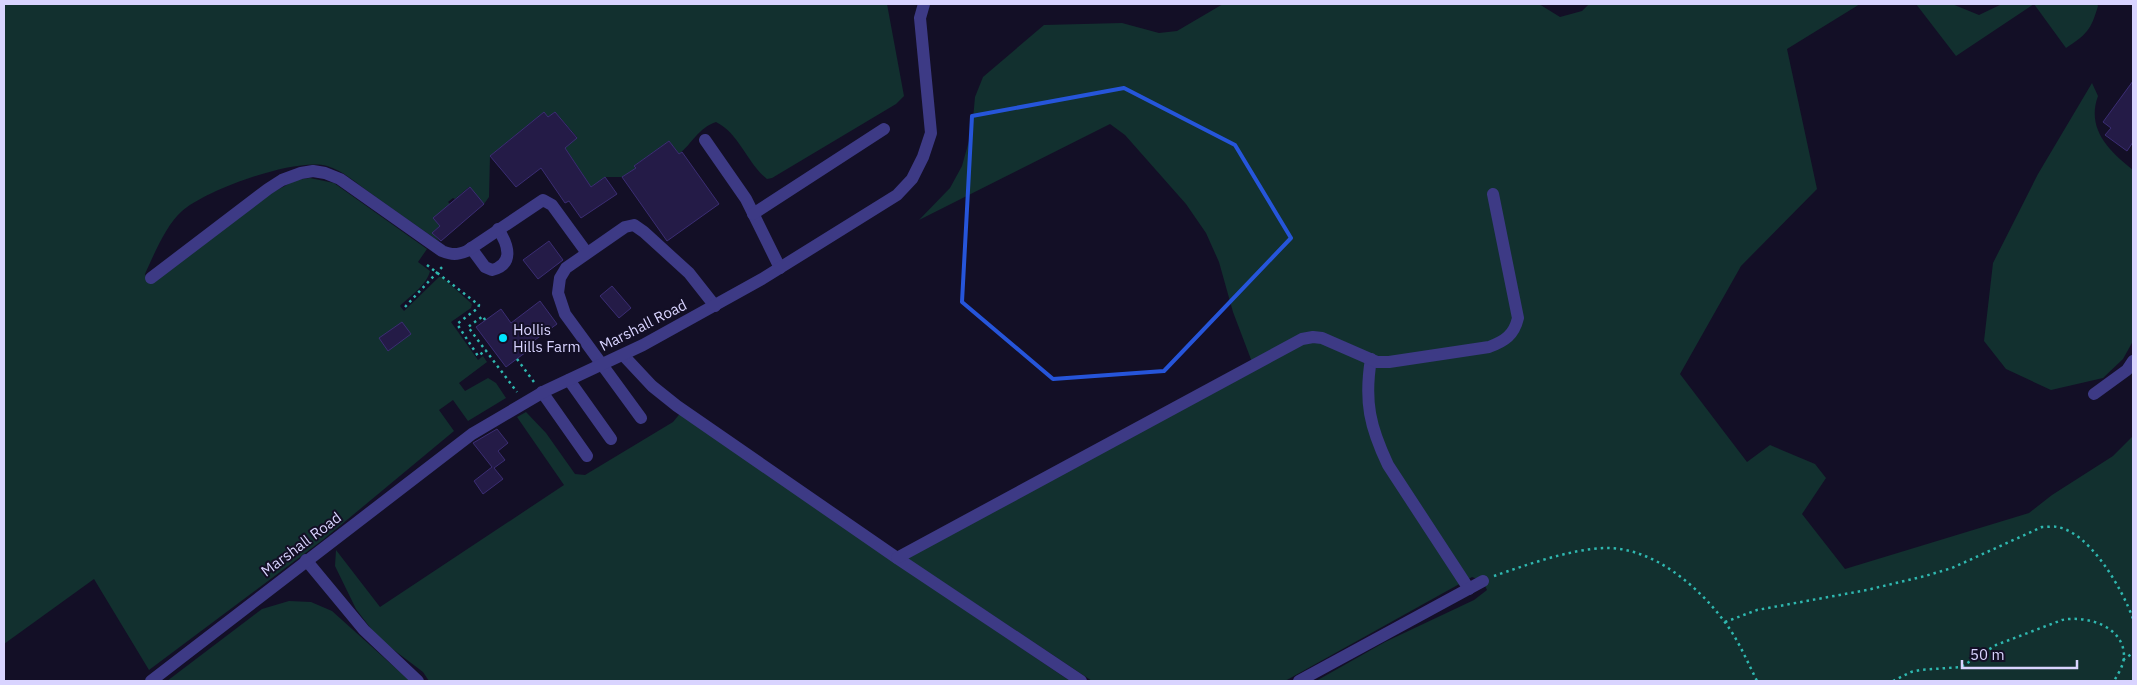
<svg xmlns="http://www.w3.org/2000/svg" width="2137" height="685" font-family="'IBM Plex Sans',sans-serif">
<rect width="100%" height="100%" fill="#130f26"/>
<g fill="#12302f">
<path d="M4,4H887L904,96L896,104L772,178L767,179C747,163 739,133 716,122C698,128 692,144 679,154L669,141L634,166L636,168L622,177H605L591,187L565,148L577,137L555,112L548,117L544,112L490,156L489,197L484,204L469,187L455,199L453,198L448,202L450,204L434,218L440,226L432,233L440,242C416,225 392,209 369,192C356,183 342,170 327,166C296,157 205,190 181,212C167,224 153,256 145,274L147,279L266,196L296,180L310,178L334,183L427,249L418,262L430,271C427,285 410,296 400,306L404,311L439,277H442L472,304L471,308L451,322L478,360L483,356L487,362L459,383L465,391L488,378L496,383L506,398L468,421L453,400L439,410L454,431L324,539L149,670L94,579L4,644Z"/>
<polygon points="1223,4 1539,4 1560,17 1582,11 1589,4 1860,4 1787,49 1817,189 1741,266 1680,374 1747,462 1770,445 1815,464 1826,478 1802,514 1845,569 2029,513 2052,495 2113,456 2133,436 2133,681 1316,681 1385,642 1474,600 1487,590 1483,581 1472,577 1285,681 1092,681 902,555 1252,362 1233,312 1219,262 1206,233 1186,204 1125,135 1110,124 919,220 950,188 962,166 972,130 975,97 983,77 1044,25 1122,23 1159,33 1177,31"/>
<path d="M1916,4H1952L1979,15L2002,4H2097L2098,6C2091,30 2087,34 2066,48L2034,4L1956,56Z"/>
<path d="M2092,83L2098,96C2086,129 2109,151 2133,170V341L2123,359L2103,378L2051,390L2006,369L1984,341L1993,263L2038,174Z"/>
<polygon points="683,410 893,561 1070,681 429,681 423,672 378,638 356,609 335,566 336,550 380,607 564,485 517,417 526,412 546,433 575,474 585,475 673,422"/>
<polygon points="289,601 311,602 332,611 410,681 167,681 262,609"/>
</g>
<g fill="#241b47" stroke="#3b2d73">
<polygon points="2133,81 2133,142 2127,151 2105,135 2111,128 2103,122"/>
<polygon points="544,112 548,117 555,112 577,138 565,148 591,187 605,177 617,194 581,218 569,201 565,203 541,168 516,187 490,156"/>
<polygon points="669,141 679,154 682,152 719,204 667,241 622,177 636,168 634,166"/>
<polygon points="470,187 484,204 441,241 432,233 440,226 433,218"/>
<polygon points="549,241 563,260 538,279 523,260"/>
<polygon points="612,286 631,308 619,318 600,296"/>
<polygon points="540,301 557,324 528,345 530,349 506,367 476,327 501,309 511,323"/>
<polygon points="402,322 411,334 388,351 379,338"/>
<polygon points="497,429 508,443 498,451 505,460 494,468 503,479 483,494 474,481 492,467 473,443"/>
</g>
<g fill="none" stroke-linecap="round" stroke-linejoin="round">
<g stroke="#2fb8b0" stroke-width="2.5" stroke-dasharray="2.5 4" stroke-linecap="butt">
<polyline points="427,265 479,305 478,308 457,324 478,356 486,350"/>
<polyline points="405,307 443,266"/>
<polyline points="485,320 483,316 468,327 517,392"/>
<polyline points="517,359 534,382"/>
<path d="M1494,576C1526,565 1571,549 1605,548C1652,547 1697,585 1724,621C1738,639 1747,661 1757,681"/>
<path d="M1725,622L1757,610L1867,590L1925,576L1952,568L2042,527C2047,527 2053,526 2057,527C2090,532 2123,590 2133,619"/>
<polyline points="2123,660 2133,653"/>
<path d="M1893,681L1911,672L1920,670L1961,667L1996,645L2062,620C2086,615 2124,626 2124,656C2124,665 2118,674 2114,681"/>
</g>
<g stroke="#3d3a85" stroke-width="12">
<polyline points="705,140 746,199 780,268"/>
<polyline points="753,214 884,129"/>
<path d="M471,248L485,267L492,270C515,264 508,244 498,229"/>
<path d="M151,278L268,189L282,180L301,173L313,171L325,173L340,179L442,251C452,255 457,255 467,251L543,200L552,205L587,253"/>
<polyline points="623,355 652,386 677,406 897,558 1081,681"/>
<path d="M1371,359C1364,402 1370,427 1388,465L1469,589"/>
<polyline points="569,380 611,439"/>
<polyline points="542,392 587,456"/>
<polyline points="2094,394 2127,370 2133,361"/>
<polyline points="641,418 565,314 558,293 560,278 566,268 625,227 634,225 644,232 689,273 715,306"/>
<path d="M897,558L1302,339L1313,337L1322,338L1377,362H1389L1489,347C1505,341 1514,335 1518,318L1493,194"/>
<polyline points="306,560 364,630 418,681"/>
<polyline points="151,681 472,434 545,391 643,345 762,279 897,195 912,179 923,157 931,133 920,18 924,4"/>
<polyline points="1299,681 1483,581"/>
</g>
</g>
<path fill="none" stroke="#2655da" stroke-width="4" stroke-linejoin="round" d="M1124,88L1235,145L1291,238L1164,371L1053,379L962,302L972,116Z"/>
<circle fill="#00e5ff" stroke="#130f26" stroke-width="2" cx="503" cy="338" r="5"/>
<g text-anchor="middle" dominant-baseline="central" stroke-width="4" stroke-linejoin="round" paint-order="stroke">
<g font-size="15" fill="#d9d4ff" stroke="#130f26">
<text transform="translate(643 325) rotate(-27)">Marshall Road</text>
<text transform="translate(301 544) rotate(-37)">Marshall Road</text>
</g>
<g font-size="15" fill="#d9d4ff" stroke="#130f26" text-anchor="start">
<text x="513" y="329">Hollis<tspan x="513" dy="17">Hills Farm</tspan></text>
</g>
</g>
<rect width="2137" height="685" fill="none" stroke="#d9d4ff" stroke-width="10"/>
<path d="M1962 660v8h115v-8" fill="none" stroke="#d9d4ff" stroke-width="2.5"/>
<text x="1970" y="660" font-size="15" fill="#d9d4ff" stroke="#130f26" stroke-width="4" paint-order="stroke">50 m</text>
</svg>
